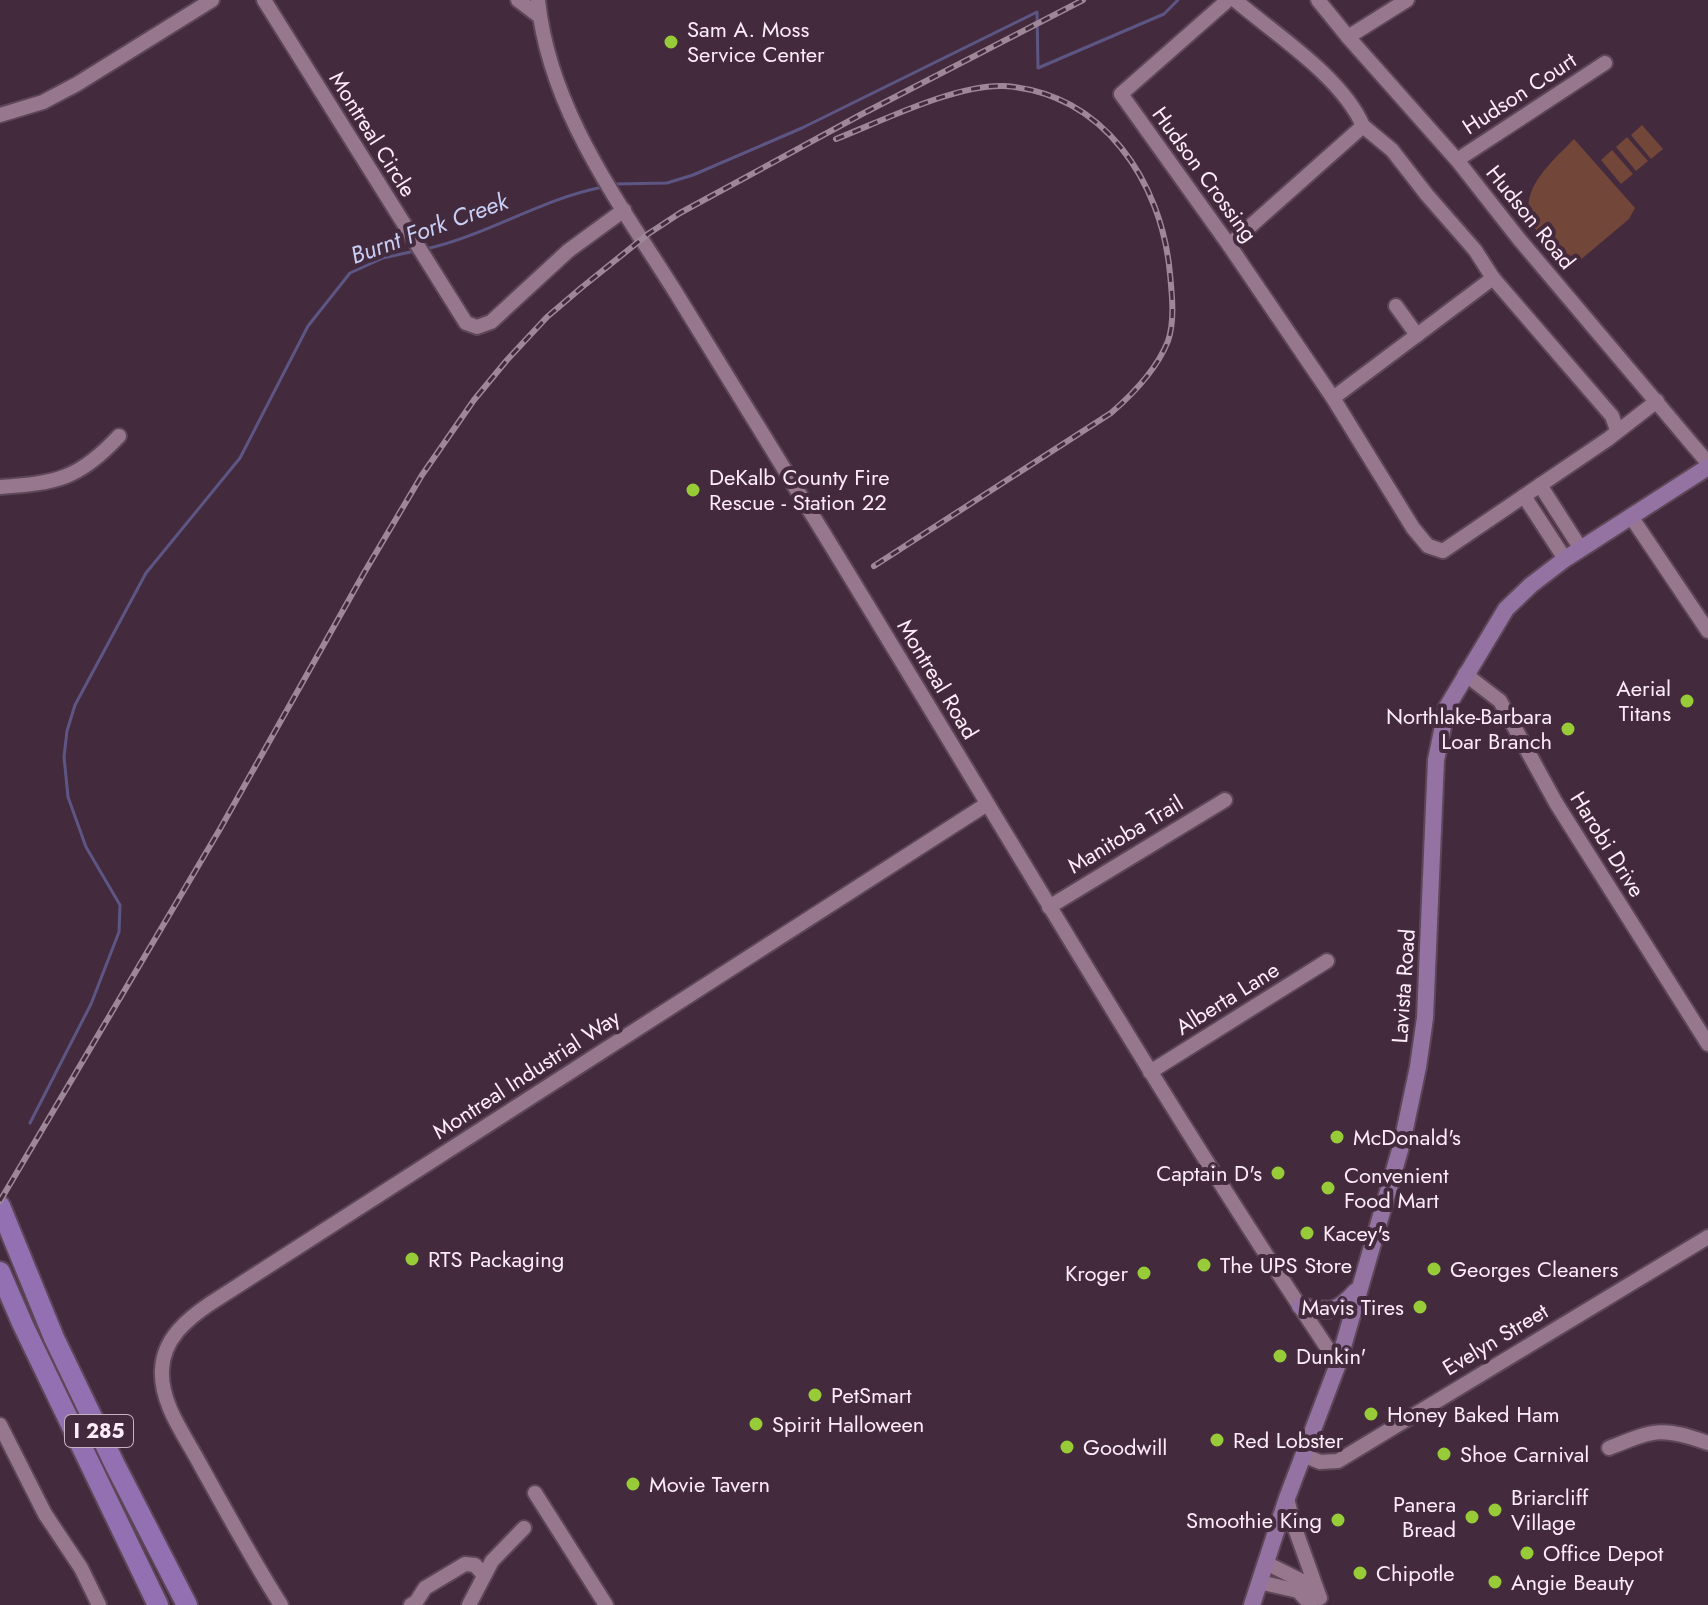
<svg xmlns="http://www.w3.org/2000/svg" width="1708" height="1605" font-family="Jost,sans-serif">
<rect width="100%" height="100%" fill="#442a3d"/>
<g fill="#724639">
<polygon points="1642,125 1663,149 1651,159 1631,135"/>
<polygon points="1627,137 1648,161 1636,171 1616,147"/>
<path d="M1574,139L1635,208L1629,219L1572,267C1561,256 1545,244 1536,230C1512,194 1551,163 1574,139Z"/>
<polygon points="1612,150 1633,174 1621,184 1601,160"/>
</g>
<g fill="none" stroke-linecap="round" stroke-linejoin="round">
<g stroke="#5d5684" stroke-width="3">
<polyline points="615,184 667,183 693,175 802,128 1037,12 1038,68 1164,14 1178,0"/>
<path d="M426,249C488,235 541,199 603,187"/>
<polyline points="30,1123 91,1004 119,932 120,905 86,847 68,797 64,757 67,731 75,705 146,573 240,458 308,326 350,273 383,258 415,251"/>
</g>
<g stroke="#5d4657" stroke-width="18">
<g id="minor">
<polyline points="264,0 466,323 477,327 491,322 568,251 624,210"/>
<polyline points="518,0 539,16"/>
<path d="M538,0C549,110 619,202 676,293C719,362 762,433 805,503C982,790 1150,1083 1338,1364"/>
<polyline points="1228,0 1121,94 1229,245 1333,398 1413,528 1428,546 1443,551 1608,439 1657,401"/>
<path d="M1235,0C1276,35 1342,77 1363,126"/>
<polyline points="1318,0 1348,37 1457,160 1519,239 1708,463"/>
<polyline points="1348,37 1407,0"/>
<polyline points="0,115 43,102 77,84 212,0"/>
<polyline points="1363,126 1392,150 1427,195 1475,250 1493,278 1612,416 1617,430"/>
<polyline points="1457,160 1605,63"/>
<polyline points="1229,245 1363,126"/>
<polyline points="1396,306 1417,335"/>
<polyline points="1333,398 1493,278"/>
<polyline points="1540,485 1581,549"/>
<path d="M0,487C57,483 79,479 119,436"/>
<polyline points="1524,496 1565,559"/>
<polyline points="1632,518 1708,631"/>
<polyline points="1465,674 1500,701 1556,803 1708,1044"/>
<polyline points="1049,907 1225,800"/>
<polyline points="1150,1072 1327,961"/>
<polyline points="0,1425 45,1514 81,1568 99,1605"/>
<path d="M1609,1448C1655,1430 1660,1426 1708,1443"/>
<polyline points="1303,1455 1320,1462 1338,1461 1708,1237"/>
<polyline points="535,1493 606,1605"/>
<polyline points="1287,1498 1293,1523 1320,1598"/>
<polyline points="1266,1563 1306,1583 1316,1594"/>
<polyline points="1259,1582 1298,1591 1311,1605"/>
<path d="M281,1605C252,1559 227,1513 201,1466C186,1437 160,1404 162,1370C163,1339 187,1319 211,1303L987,804"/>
<polyline points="411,1605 416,1602 425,1588 465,1564 475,1565 483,1574"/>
<polyline points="469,1605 492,1561 524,1528"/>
</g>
</g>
<g stroke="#5d4657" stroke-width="20">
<g id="major">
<path d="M1300,1306C1330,1311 1334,1315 1356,1291"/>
<polyline points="1252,1605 1287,1498 1338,1364 1402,1143 1418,1067 1425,1018 1436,760 1447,707 1506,609 1531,585 1565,559 1708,467"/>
</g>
</g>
<g stroke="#5d4657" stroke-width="24">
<g id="highway">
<polyline points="0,1206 54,1338 115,1465 187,1605"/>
<polyline points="0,1272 23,1325 158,1605"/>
</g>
</g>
<use href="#minor" stroke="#97778d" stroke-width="14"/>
<use href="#major" stroke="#9473a3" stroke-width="16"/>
<use href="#highway" stroke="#9270b1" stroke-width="20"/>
<g stroke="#9e8897" stroke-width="6">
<g id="rail">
<path d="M836,139C882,121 956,84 1004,86C1103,92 1162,182 1170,274C1172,295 1175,321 1168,341C1157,369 1133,394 1111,413L874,566"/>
<polyline points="0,1201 220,829 364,573 422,475 474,400 507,360 547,317 581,288 648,234 680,213 862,114 1083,0"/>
</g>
</g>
<use href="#rail" stroke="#442a3d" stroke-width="3" stroke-dasharray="9" stroke-linecap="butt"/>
</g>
<g fill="#97cc38" stroke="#442a3d" stroke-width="3">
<circle cx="671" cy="42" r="8"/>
<circle cx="693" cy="490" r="8"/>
<circle cx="1687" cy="701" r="8"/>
<circle cx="1568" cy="729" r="8"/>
<circle cx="1337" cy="1137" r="8"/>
<circle cx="1278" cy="1173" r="8"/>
<circle cx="1328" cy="1188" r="8"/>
<circle cx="1307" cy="1233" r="8"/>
<circle cx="412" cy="1259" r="8"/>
<circle cx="1204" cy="1265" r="8"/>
<circle cx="1434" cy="1269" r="8"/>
<circle cx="1144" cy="1273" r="8"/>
<circle cx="1420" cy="1307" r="8"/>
<circle cx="1280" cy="1356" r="8"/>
<circle cx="815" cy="1395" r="8"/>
<circle cx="1371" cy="1414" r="8"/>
<circle cx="756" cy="1424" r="8"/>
<circle cx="1217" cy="1440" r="8"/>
<circle cx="1067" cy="1447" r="8"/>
<circle cx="1444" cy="1454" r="8"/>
<circle cx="633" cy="1484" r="8"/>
<circle cx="1495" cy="1510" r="8"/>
<circle cx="1472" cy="1517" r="8"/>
<circle cx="1338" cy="1520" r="8"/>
<circle cx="1527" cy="1553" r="8"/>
<circle cx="1360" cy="1573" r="8"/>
<circle cx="1495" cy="1582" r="8"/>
</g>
<g text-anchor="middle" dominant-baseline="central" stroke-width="8" stroke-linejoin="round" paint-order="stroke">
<rect fill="#442a3d" stroke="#c6b2c0" stroke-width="2" x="65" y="1415" width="68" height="32" rx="6"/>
<g font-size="20" font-weight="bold" fill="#feecf8">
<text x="99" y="1431">I 285</text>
</g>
<g font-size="22" fill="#feecf8" stroke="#442a3d" text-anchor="start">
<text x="687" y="29">Sam A. Moss<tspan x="687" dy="25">Service Center</tspan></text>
<text x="709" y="477">DeKalb County Fire<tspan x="709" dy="25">Rescue - Station 22</tspan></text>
<text x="1671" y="688" text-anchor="end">Aerial<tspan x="1671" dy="25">Titans</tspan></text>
<text x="1552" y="716" text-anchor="end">Northlake-Barbara<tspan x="1552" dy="25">Loar Branch</tspan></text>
<text x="1353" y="1137">McDonald's</text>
<text x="1262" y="1173" text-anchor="end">Captain D's</text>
<text x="1344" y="1175">Convenient<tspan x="1344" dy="25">Food Mart</tspan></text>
<text x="1323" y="1233">Kacey's</text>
<text x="428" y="1259">RTS Packaging</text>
<text x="1220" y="1265">The UPS Store</text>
<text x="1450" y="1269">Georges Cleaners</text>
<text x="1128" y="1273" text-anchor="end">Kroger</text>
<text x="1404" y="1307" text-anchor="end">Mavis Tires</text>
<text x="1296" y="1356">Dunkin'</text>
<text x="831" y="1395">PetSmart</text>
<text x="1387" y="1414">Honey Baked Ham</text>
<text x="772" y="1424">Spirit Halloween</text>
<text x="1233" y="1440">Red Lobster</text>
<text x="1083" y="1447">Goodwill</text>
<text x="1460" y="1454">Shoe Carnival</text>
<text x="649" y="1484">Movie Tavern</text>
<text x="1511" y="1497">Briarcliff<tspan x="1511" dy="25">Village</tspan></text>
<text x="1456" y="1504" text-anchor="end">Panera<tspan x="1456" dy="25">Bread</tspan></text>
<text x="1322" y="1520" text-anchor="end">Smoothie King</text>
<text x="1543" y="1553">Office Depot</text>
<text x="1376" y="1573">Chipotle</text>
<text x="1511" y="1582">Angie Beauty</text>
</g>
<g font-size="22" fill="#feecf8" stroke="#442a3d">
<text transform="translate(1519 93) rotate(-33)">Hudson Court</text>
<text transform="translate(373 134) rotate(58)">Montreal Circle</text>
<text transform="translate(1205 174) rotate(54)">Hudson Crossing</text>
<text transform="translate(1531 217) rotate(51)">Hudson Road</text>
<text transform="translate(938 679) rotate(59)">Montreal Road</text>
<text transform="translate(1125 834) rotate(-31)">Manitoba Trail</text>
<text transform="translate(1608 844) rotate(58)">Harobi Drive</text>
<text transform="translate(1403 986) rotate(-86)">Lavista Road</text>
<text transform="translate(1227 998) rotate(-32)">Alberta Lane</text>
<text transform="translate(526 1074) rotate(-33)">Montreal Industrial Way</text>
<text transform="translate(1495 1339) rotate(-31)">Evelyn Street</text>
</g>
<g font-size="24" font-style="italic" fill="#c9cff6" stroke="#442a3d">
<text transform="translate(429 228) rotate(-20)">Burnt Fork Creek</text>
</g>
</g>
</svg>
